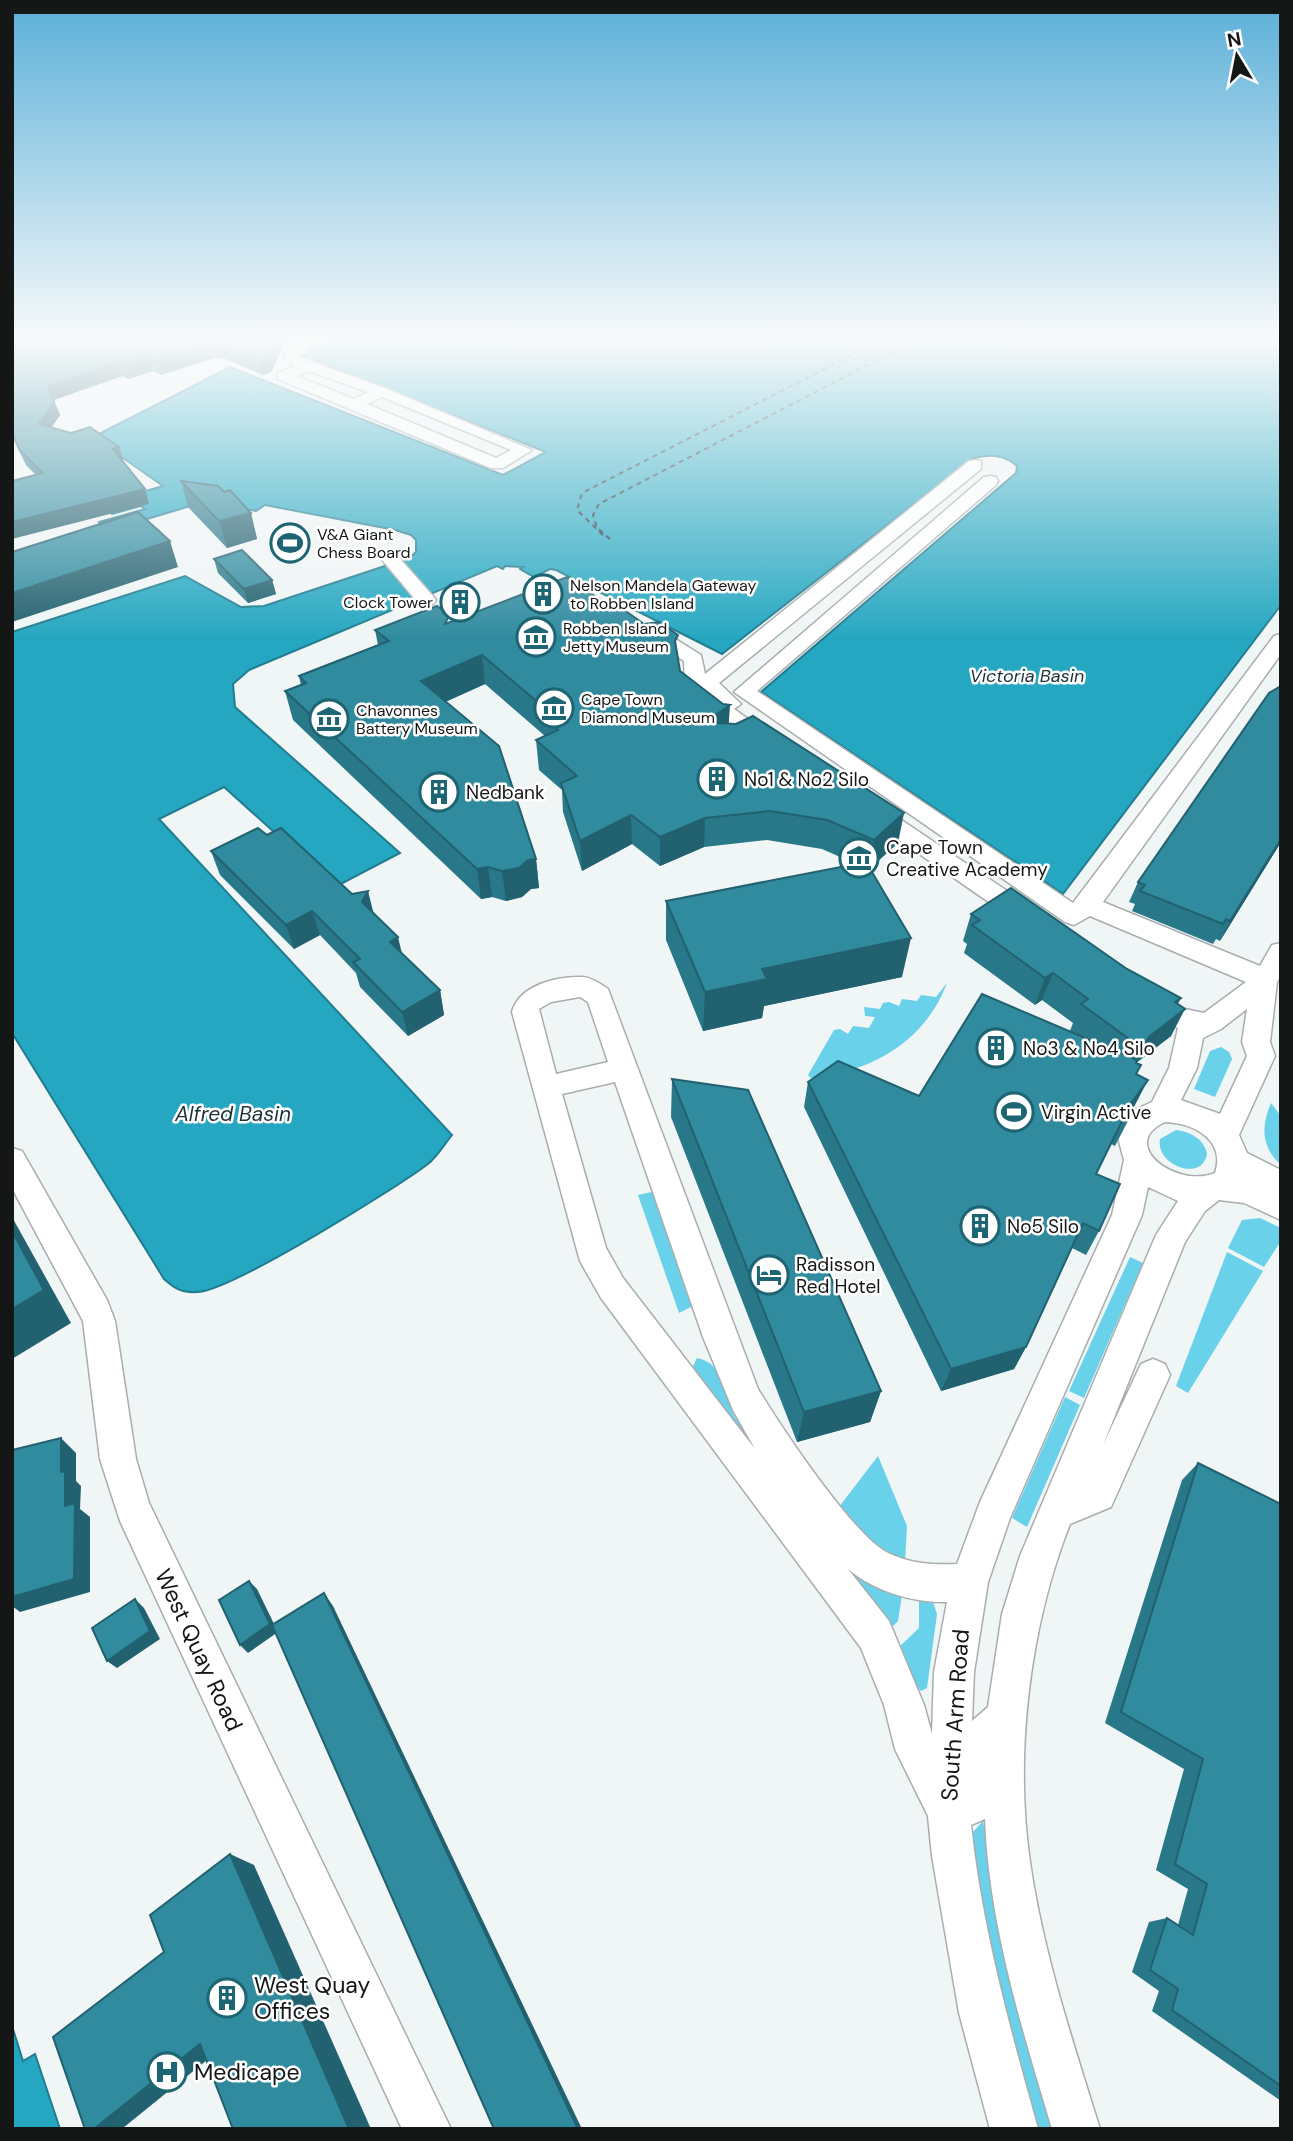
<svg xmlns="http://www.w3.org/2000/svg" width="1293" height="2141" font-family="'DM Sans',sans-serif">
<rect width="100%" height="100%" fill="#f0f5f6"/>
<g fill="#69d1ea">
<path d="M947,983C925,1042 871,1072 810,1078L808,1075L834,1030L840,1029L848,1034L853,1026L869,1028L875,1017L865,1016L864,1007L880,1009L883,1003L889,1002L899,1006L902,999L917,1001L921,995L936,997Z"/>
<polygon points="1221,1047 1229,1052 1232,1059 1215,1097 1194,1089 1210,1051"/>
<path d="M1271,1103L1281,1116V1165C1261,1147 1261,1126 1271,1103Z"/>
<path d="M1176,1130C1191,1132 1204,1139 1207,1154C1202,1183 1155,1165 1160,1139Z"/>
<polygon points="656,1191 697,1304 679,1313 638,1195"/>
<polygon points="1260,1218 1281,1228 1281,1241 1264,1267 1228,1248 1242,1220"/>
<polygon points="1227,1252 1263,1271 1188,1393 1176,1386"/>
<polygon points="1130,1257 1143,1263 1084,1398 1069,1391"/>
<path d="M697,1358C724,1363 726,1394 734,1416L833,1546L902,1595L898,1621L889,1630L698,1375L693,1366Z"/>
<polygon points="1065,1397 1080,1405 1027,1527 1012,1518"/>
<path d="M878,1456L907,1526L905,1562C875,1550 859,1531 839,1507Z"/>
<polygon points="919,1597 933,1602 937,1614 927,1688 921,1691 914,1684 898,1648 919,1628"/>
<polygon points="983,1821 1006,1959 1018,2015 1051,2129 1035,2129 982,1922 972,1833"/>
</g>
<g fill="#25a7c1" stroke="#207c8e" stroke-width="2">
<path d="M330,340H1281V605L1063,894L761,692L1016,473L1017,466C1005,455 988,453 972,459L722,654L556,570L550,569L534,577L520,569L523,567L505,566L503,569L497,566L249,670L233,684L235,707L400,853L335,887L224,787L159,819L452,1135C444,1145 437,1157 428,1164C395,1189 232,1290 198,1292C182,1293 175,1289 164,1279L12,1033V632L185,576L241,607L264,606L409,558L416,552V540L411,535L395,530L265,505L256,511L207,501L107,531L99,522L145,509L141,506L112,514L104,503L163,486L93,437L230,367L503,475L546,452L299,354Z"/>
<polygon points="12,2026 23,2061 35,2054 60,2129 12,2129"/>
</g>
<g fill="none" stroke-linecap="round" stroke-linejoin="round">
<g stroke="#1d3237" stroke-width="2" stroke-dasharray="5 4.5" stroke-linecap="butt">
<polyline points="603,535 577,510 582,493 881,340"/>
<polyline points="610,539 597,528 593,515 599,504 916,340"/>
</g>
<g stroke="#a9adae" stroke-width="3">
<g id="minor">
<path d="M306,340H326L298,355L306,360L387,389L532,450L503,468H491L278,379V373L295,366L285,357V350ZM309,371L368,392L354,399L296,376ZM382,397L511,450L496,458L367,404Z"/>
<polygon points="975,460 981,461 981,469 719,683 741,704 734,709 777,739 780,744 777,749 761,749 698,703 685,688 684,661 636,629 639,625 653,625 701,655 705,674 969,461"/>
<path d="M990,476L996,477L998,481L996,485L757,691L1073,903L1274,636L1281,634V654L1103,902L1260,966L1272,945L1281,943V976L1277,982L1270,1042L1275,1056L1239,1135L1247,1153L1281,1170V1220L1244,1203L1219,1200L1205,1211L1185,1242L1103,1445L1141,1364L1153,1359L1165,1364L1170,1375L1111,1507L1070,1524C1030,1625 1014,1754 1030,1862C1043,1953 1073,2042 1100,2129H1052C1022,2028 989,1925 985,1819L971,1825C982,1928 1010,2029 1038,2129H990L959,2013L932,1856L928,1816L895,1749L884,1705L861,1648L601,1298L580,1261L512,1012C519,985 557,976 583,977C592,978 601,984 608,989L758,1389C780,1425 853,1536 888,1553C911,1564 933,1565 957,1564L980,1502L1112,1215L1124,1160L1117,1134L1130,1112L1152,1102L1169,1068L1178,1028L1139,1006L1135,999L1139,992L1148,989L1185,1009L1204,1013L1246,982L1090,916L1074,925L1065,922L734,692L984,477ZM580,997L588,1002L608,1062L556,1074L539,1009L551,1002ZM1247,1009L1242,1042L1247,1056L1220,1114L1181,1100L1197,1068L1203,1038L1221,1029ZM615,1082L703,1337L733,1410L755,1449L623,1278L606,1248L562,1094ZM1165,1122C1194,1123 1226,1140 1215,1173C1176,1189 1117,1144 1165,1122ZM1148,1187L1178,1201L1156,1235L1020,1556L1002,1614L988,1707L972,1721L974,1672L988,1582L1010,1518L1142,1215ZM848,1569C874,1591 913,1603 947,1602L934,1672L932,1734L924,1705L889,1621Z"/>
<polygon points="389,552 395,553 433,596 436,600 433,604 419,604 383,561 380,557"/>
<polygon points="871,803 879,805 1037,911 1041,917 1037,923 1028,926 1019,923 863,815 859,810 863,805"/>
<polygon points="12,1148 22,1151 107,1300 115,1321 136,1459 149,1503 451,2129 402,2129 120,1521 100,1459 83,1321 12,1188"/>
</g>
</g>
<use href="#minor" fill="#fff" fill-rule="evenodd"/>
</g>
<g fill="#297889">
<polygon points="12,340 286,340 271,372 263,375 223,358 214,358 161,375 153,371 128,379 122,376 54,400 60,415 51,428 124,462 123,462 145,489 149,504 36,475 26,465 12,436"/>
<polygon points="181,481 224,492 251,513 257,539 227,548 188,507"/>
<polygon points="214,559 272,580 276,594 248,603 218,573"/>
<polygon points="450,622 677,654 680,671 729,724 898,843 870,868 902,977 764,1006 762,1018 703,1031 666,940 666,901 856,864 822,849 767,840 704,847 660,866 632,844 582,871 563,812 562,790 539,770 536,740 545,736 485,684 445,702 536,859 539,888 531,889 522,897 506,901 492,897 481,899 293,720 285,691 301,685 299,676 378,645 375,630"/>
<polygon points="1281,686 1281,842 1220,941 1216,939 1213,944 1132,911 1135,904 1129,902 1138,882"/>
<polygon points="267,835 373,913 402,953 440,990 444,1015 408,1036 360,987 356,973 320,935 294,949 220,875 211,851"/>
<polygon points="971,914 1127,969 1181,998 1177,1004 1171,1036 1136,1063 1135,1105 1129,1113 1130,1117 1115,1146 1111,1144 1096,1174 1099,1231 1086,1255 1072,1248 1026,1347 1014,1369 941,1391 804,1107 808,1082 919,1096 1070,1031 1073,1023 1042,1000 1035,1005 964,953 967,944 963,941"/>
<polygon points="672,1079 881,1391 870,1422 797,1442 671,1117"/>
<polygon points="1198,1463 1281,1504 1281,2101 1152,2011 1159,1991 1132,1972 1149,1922 1167,1918 1178,1925 1188,1889 1156,1870 1184,1769 1105,1723 1182,1480"/>
</g>
<g fill="#22616f">
<polygon points="276,340 286,340 271,372 263,375 260,361"/>
<polygon points="210,345 214,358 161,375 157,361"/>
<polygon points="149,357 153,371 128,379 124,365"/>
<polygon points="118,362 122,376 53,400 48,386"/>
<polygon points="54,401 60,415 44,438 39,424"/>
<polygon points="119,447 124,462 118,464 113,449"/>
<polygon points="145,489 149,504 12,539 12,522"/>
<polygon points="251,513 257,539 227,548 219,521"/>
<polygon points="170,541 178,567 12,622 12,593"/>
<polygon points="272,580 276,594 248,603 244,589"/>
<polygon points="482,655 485,684 425,711 421,681"/>
<polygon points="730,705 728,735 712,745 714,716"/>
<polygon points="904,813 898,843 869,869 874,840"/>
<polygon points="631,815 632,844 582,871 580,841"/>
<polygon points="705,818 704,847 660,866 660,837"/>
<polygon points="1281,839 1281,842 1220,941 1230,921"/>
<polygon points="536,859 539,888 531,889 522,897 506,901 502,871 528,860"/>
<polygon points="488,867 492,897 481,899 477,869"/>
<polygon points="368,891 374,915 362,902"/>
<polygon points="312,911 320,935 294,949 286,925"/>
<polygon points="398,937 404,962 390,942"/>
<polygon points="911,938 902,977 764,1006 762,1018 703,1031 705,992 762,969"/>
<polygon points="1053,973 1042,1000 1035,1005 1045,978"/>
<polygon points="440,990 444,1015 408,1036 402,1012"/>
<polygon points="1181,998 1168,1022 1185,1009 1171,1036 1136,1063 1149,1037 1175,1002"/>
<polygon points="1148,1080 1135,1105 1125,1119 1128,1107"/>
<polygon points="12,1217 71,1323 12,1359"/>
<polygon points="1026,1347 1014,1369 941,1391 951,1369"/>
<polygon points="881,1391 870,1422 797,1442 804,1412"/>
<polygon points="61,1438 76,1453 76,1481 81,1486 80,1509 90,1517 90,1592 20,1612 12,1606 12,1597 61,1472"/>
<polygon points="249,1581 257,1589 278,1632 248,1653 240,1645"/>
<polygon points="324,1593 333,1606 582,2129 578,2129"/>
<polygon points="135,1599 144,1608 160,1639 117,1668 107,1661"/>
<polygon points="230,1854 254,1865 371,2129 349,2129"/>
<polygon points="228,2043 123,2128 94,2129 200,2044"/>
</g>
<g fill="#308b9f" stroke="#22616f" stroke-width="2">
<polygon points="12,340 276,340 267,358 260,361 220,344 210,345 157,361 149,357 124,365 118,362 48,386 54,401 39,424 71,433 90,427 119,447 113,449 145,489 12,522 12,481 43,473 20,451 12,433"/>
<polygon points="181,481 218,486 224,492 230,490 251,513 219,521"/>
<polygon points="138,512 170,541 12,593 12,552"/>
<polygon points="242,550 272,580 244,589 214,559"/>
<polygon points="567,577 614,609 620,607 644,624 659,622 678,635 675,641 680,671 723,704 730,705 714,716 717,723 736,724 753,716 904,813 874,840 827,820 770,811 705,818 660,837 631,815 580,841 561,783 577,776 536,740 558,730 553,725 561,722 482,655 421,681 499,746 536,859 528,860 519,868 502,871 488,867 477,869 285,691 306,683 299,676 389,641 375,630 437,606 449,615 445,624"/>
<polygon points="1281,686 1281,839 1230,921 1226,919 1223,924 1140,891 1145,885 1138,882 1269,693"/>
<polygon points="258,828 267,835 281,828 352,894 368,891 362,902 398,937 390,942 440,990 402,1012 353,962 360,959 312,911 286,925 211,851"/>
<polygon points="866,862 911,938 762,969 767,979 705,992 666,901"/>
<polygon points="1011,888 1127,969 1181,998 1175,1002 1185,1009 1149,1037 1143,1049 1081,1004 1088,999 1053,973 1045,978 972,925 980,920 971,914"/>
<polygon points="982,994 1137,1060 1136,1063 1141,1065 1136,1074 1148,1080 1128,1107 1130,1117 1129,1120 1123,1119 1096,1174 1120,1184 1099,1231 1083,1223 1026,1347 951,1369 808,1082 838,1061 919,1096"/>
<polygon points="672,1079 748,1090 881,1391 804,1412"/>
<polygon points="12,1231 44,1290 12,1309"/>
<polygon points="61,1438 61,1472 65,1471 65,1506 75,1503 74,1579 12,1597 12,1450"/>
<polygon points="1198,1463 1281,1504 1281,2086 1172,2010 1178,1989 1150,1970 1167,1918 1193,1935 1207,1884 1175,1864 1203,1759 1121,1712"/>
<polygon points="249,1581 270,1624 240,1645 219,1600"/>
<polygon points="324,1593 578,2129 494,2129 272,1625"/>
<polygon points="135,1599 150,1631 107,1661 92,1628"/>
<polygon points="230,1854 349,2129 233,2129 200,2044 94,2129 85,2129 53,2037 164,1952 150,1915"/>
</g>
<linearGradient id="sky" x2="0" y2="1"><stop stop-color="#5aafd8"/><stop offset="0.53" stop-color="#f8fafb"/><stop offset="1" stop-color="#f8fafb" stop-opacity="0"/></linearGradient>
<rect width="1293" height="640" fill="url(#sky)"/>
<defs>
<g id="stadium-ring" transform="scale(2.0125)"><circle r="9.5" fill="#fff" stroke="#1e6574" stroke-width="1.5"/><path d="M0-5a6.5 5 0 1 0 0 10a6.5 5 0 1 0 0-10ZM-3.5-1.8h7v3.6h-7Z" fill="#1e6574"/></g>
<g id="building-ring" transform="scale(2.0125)"><circle r="9.5" fill="#fff" stroke="#1e6574" stroke-width="1.5"/><path d="M-4-6H4V6H1V3H-1V6H-4ZM-2.5-4.3h1.7v1.8h-1.7ZM.8-4.3h1.7v1.8H.8ZM-2.5-1h1.7V.8h-1.7ZM.8-1h1.7V.8H.8Z" fill="#1e6574"/></g>
<g id="museum-ring" transform="scale(2.0125)"><circle r="9.5" fill="#fff" stroke="#1e6574" stroke-width="1.5"/><path d="M0-6L6-3V-2H-6V-3ZM-5-1h2V3h-2ZM-1-1h2V3h-2ZM3-1h2V3H3ZM-6 4H6V6H-6Z" fill="#1e6574"/></g>
<g id="hotel-ring" transform="scale(2.0125)"><circle r="9.5" fill="#fff" stroke="#1e6574" stroke-width="1.5"/><path d="M-6-4.5h1.5V1H6V5H4.5V3h-9V5H-6ZM-4 0a1.8 1.8 0 1 1 3.6 0ZM.5 0V-2.5h3Q6-2.5 6 0Z" fill="#1e6574"/></g>
<g id="hospital-ring" transform="scale(2.0125)"><circle r="9.5" fill="#fff" stroke="#1e6574" stroke-width="1.5"/><path d="M-5-5h3v3.5h4V-5h3V5h-3V1.5h-4V5h-3Z" fill="#1e6574"/></g>
</defs>
<g fill-rule="evenodd">
<use href="#stadium-ring" x="290" y="543"/>
<use href="#building-ring" x="543" y="594"/>
<use href="#building-ring" x="460" y="602"/>
<use href="#museum-ring" x="536" y="637"/>
<use href="#museum-ring" x="554" y="708"/>
<use href="#museum-ring" x="329" y="719"/>
<use href="#building-ring" x="717" y="779"/>
<use href="#building-ring" x="439" y="792"/>
<use href="#museum-ring" x="859" y="858"/>
<use href="#building-ring" x="996" y="1048"/>
<use href="#stadium-ring" x="1014" y="1112"/>
<use href="#building-ring" x="980" y="1226"/>
<use href="#hotel-ring" x="769" y="1275"/>
<use href="#building-ring" x="227" y="1998"/>
<use href="#hospital-ring" x="167" y="2072"/>
</g>
<g text-anchor="middle" dominant-baseline="central" stroke-width="5" stroke-linejoin="round" paint-order="stroke">
<g font-size="16" fill="#151717" stroke="#fff" text-anchor="start">
<text x="317" y="534">V&amp;A Giant<tspan x="317" dy="18">Chess Board</tspan></text>
<text x="570" y="585">Nelson Mandela Gateway<tspan x="570" dy="18">to Robben Island</tspan></text>
<text x="433" y="602" text-anchor="end">Clock Tower</text>
<text x="563" y="628">Robben Island<tspan x="563" dy="18">Jetty Museum</tspan></text>
<text x="581" y="699">Cape Town<tspan x="581" dy="18">Diamond Museum</tspan></text>
<text x="356" y="710">Chavonnes<tspan x="356" dy="18">Battery Museum</tspan></text>
</g>
<g font-size="18" font-style="italic" fill="#1d3237" stroke="#fff">
<text x="1027" y="676">Victoria Basin</text>
</g>
<g font-size="19" fill="#151717" stroke="#fff" text-anchor="start">
<text x="744" y="779">No1 &amp; No2 Silo</text>
<text x="466" y="792">Nedbank</text>
<text x="886" y="847">Cape Town<tspan x="886" dy="22">Creative Academy</tspan></text>
<text x="1023" y="1048">No3 &amp; No4 Silo</text>
<text x="1041" y="1112">Virgin Active</text>
<text x="1007" y="1226">No5 Silo</text>
<text x="796" y="1264">Radisson<tspan x="796" dy="22">Red Hotel</tspan></text>
</g>
<g font-size="21" font-style="italic" fill="#1d3237" stroke="#fff">
<text x="233" y="1114">Alfred Basin</text>
</g>
<g font-size="23" fill="#151717" stroke="#fff">
<text transform="translate(199 1650) rotate(65)">West Quay Road</text>
<text transform="translate(955 1715) rotate(-86)">South Arm Road</text>
</g>
<g font-size="23" fill="#151717" stroke="#fff" text-anchor="start">
<text x="254" y="1985">West Quay<tspan x="254" dy="26">Offices</tspan></text>
<text x="194" y="2072">Medicape</text>
</g>
</g>
<rect width="1293" height="2141" fill="none" stroke="#151717" stroke-width="28"/>
<g transform="translate(1237 56) rotate(350)" stroke="#ffffff" stroke-width="5" paint-order="stroke">
<path d="M0-5L12 26L0 18L-12 26Z" fill="#151717"/>
<text y="-10" font-size="19" font-weight="bold" text-anchor="middle" fill="#151717">N</text>
</g>
</svg>
